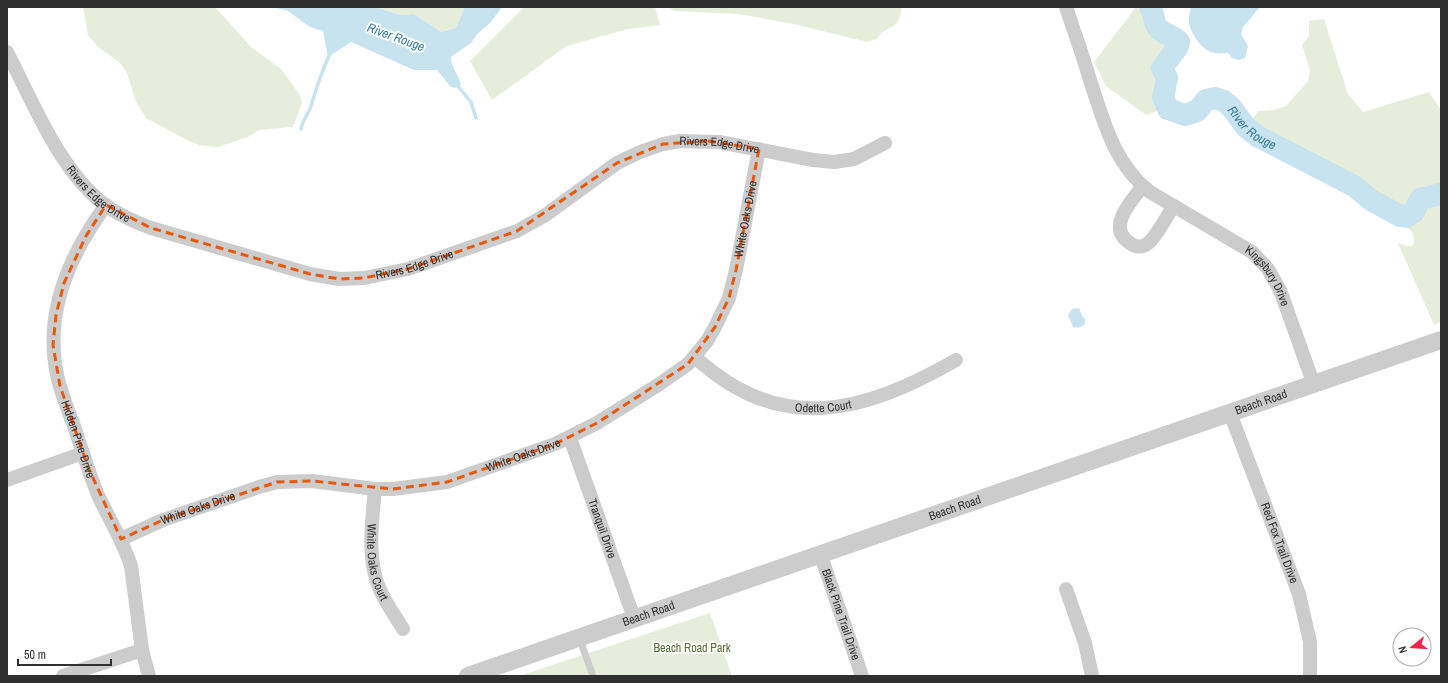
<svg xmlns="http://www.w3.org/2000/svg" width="1448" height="683" font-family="'Archivo Narrow',sans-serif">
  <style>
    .green { fill: #e7eddb }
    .water { fill: #c6e3ef }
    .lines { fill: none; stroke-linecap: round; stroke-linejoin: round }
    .stream { stroke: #c6e3ef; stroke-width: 3.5 }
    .river { stroke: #c6e3ef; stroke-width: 22 }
    .service { stroke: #ccc; stroke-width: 7 }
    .minor { stroke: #ccc; stroke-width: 14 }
    .tertiary { stroke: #ccc; stroke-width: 18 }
    .marked { fill: none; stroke: #e8590c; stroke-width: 3; stroke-dasharray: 8 5; stroke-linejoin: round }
    .labels { text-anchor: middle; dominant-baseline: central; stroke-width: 4; stroke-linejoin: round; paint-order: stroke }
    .street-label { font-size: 12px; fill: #2f2f2f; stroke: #fff }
    .park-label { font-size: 12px; fill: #576e38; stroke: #fff }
    .water-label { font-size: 13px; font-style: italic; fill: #367c98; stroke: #fff }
  </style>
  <rect width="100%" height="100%" fill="#fff"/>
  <!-- green -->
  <path class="green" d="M83,7H215L251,47L281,69L300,95L302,103L293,127L259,130L248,137L218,147L199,145L187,140L146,118L136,102L127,73L120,63L97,46L88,35Z
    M374,7H465V8L456,28L441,32L414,14L401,15Z
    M524,7H655L660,25L628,29L567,46L492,100L470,61Z
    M668,7H901C902,31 884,25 877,39L867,42L794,24L739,14L674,11Z
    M1136,7L1142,11L1157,38L1167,47V52L1157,62L1160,74L1163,109L1146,115L1106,86L1094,62Z
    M1324,19L1348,94L1363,112L1429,92L1441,110V322L1434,325L1398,243L1407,246H1413L1414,239L1412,232L1404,225L1378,212L1370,205L1345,194L1337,189L1331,181L1321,179L1272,149L1244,137L1233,120L1250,121L1259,111L1274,110L1286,106L1308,81L1310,70L1302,45L1309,36V21Z
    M710,613L732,676H519Z"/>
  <!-- water -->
  <path class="water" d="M272,7H374L401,15L414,14L441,32L456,28L465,7H502L490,23L477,34L471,43L451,57C451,67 459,75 461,85L454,88L450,86L437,70H414L351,42L328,57L323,31L310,27L288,11Z
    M1191,7H1260L1243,27L1241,34L1248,46L1245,58L1239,60L1232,58L1228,53C1224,53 1219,54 1215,53C1203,52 1191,34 1189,23C1188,18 1190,12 1191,7Z
    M1079,308L1082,316L1085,319C1086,326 1080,329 1073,327L1068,315L1072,309Z"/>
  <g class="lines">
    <!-- stream -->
    <path class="stream" d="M456,84L471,102L476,118
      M301,129C302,121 307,116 310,109C316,90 321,72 330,54"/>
    <!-- river -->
    <path class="river" id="s1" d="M1150,7C1155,14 1153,23 1158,28C1164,35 1174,35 1179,42L1177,48L1162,68L1167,78L1163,97L1168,109L1185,115L1197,111L1206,100L1215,98L1224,101L1231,107L1246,127L1257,136L1354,186L1371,200L1400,216L1406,217L1414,212L1420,199L1441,194"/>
    <!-- service -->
    <path class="service" d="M579,637L593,676"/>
    <!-- minor -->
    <g class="minor">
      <path id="s2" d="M1066,7C1074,31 1083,56 1090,80C1104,122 1114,164 1150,192L1252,252L1268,269L1280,290L1314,385"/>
      <path id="s3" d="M7,52C33,102 59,170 105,205C119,215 135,222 151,228L310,274L339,279L364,278L408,269L517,231L544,216L617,163L640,152L663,144L680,141L719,142L813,160L834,162L854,159L885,143"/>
      <path d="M1143,186C1131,201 1106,228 1130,243C1134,247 1142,248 1147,244C1156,238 1167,215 1174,206"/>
      <path id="s4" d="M106,205C73,250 47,306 55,363C58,386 67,407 75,429C82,451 89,473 98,495C109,519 123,541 131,566L142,650L149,676"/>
      <path id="s5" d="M695,357C780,436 864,413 956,360"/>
      <path id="s6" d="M1230,413L1299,594L1310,642V676"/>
      <path id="s7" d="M570,438L634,618"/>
      <path d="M7,480L83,453"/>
      <path id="s8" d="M375,489C372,522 366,561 381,592C387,605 396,617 403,629"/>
      <path id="s9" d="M121,539L163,520L259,487L277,482L312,481L375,489H393L447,482L555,444L597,423L658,385L688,364L707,341L715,327L729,298L736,270L759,149"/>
      <path id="s10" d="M820,553L862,676"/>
      <path d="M1066,589L1085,643L1092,676"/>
      <path d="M63,676L142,650"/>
    </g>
    <!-- tertiary -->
    <path class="tertiary" id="s11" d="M468,676L1441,340"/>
  </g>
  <!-- marked area -->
  <path class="marked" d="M708,141L759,149L736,270L729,298L715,327L688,364L597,423L555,444L447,482L393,489L312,481L277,482L163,520L121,539L88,467L60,386L53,345L56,315L64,283L86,236L106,205L151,228L310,274L339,279L364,278L408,269L517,231L617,163L663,144Z"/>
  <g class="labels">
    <!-- street labels -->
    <g class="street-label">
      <text stroke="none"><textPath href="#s3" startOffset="843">Rivers Edge Drive</textPath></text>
      <text stroke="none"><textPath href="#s3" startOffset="171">Rivers Edge Drive</textPath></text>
      <text stroke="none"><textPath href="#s9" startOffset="766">White Oaks Drive</textPath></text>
      <text stroke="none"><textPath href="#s3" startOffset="507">Rivers Edge Drive</textPath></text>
      <text stroke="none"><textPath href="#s2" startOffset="353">Kingsbury Drive</textPath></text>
      <text stroke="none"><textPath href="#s11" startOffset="839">Beach Road</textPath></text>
      <text stroke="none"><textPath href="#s5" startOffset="142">Odette Court</textPath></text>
      <text stroke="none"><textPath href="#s4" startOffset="250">Hidden Pine Drive</textPath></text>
      <text stroke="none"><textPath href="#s9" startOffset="418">White Oaks Drive</textPath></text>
      <text stroke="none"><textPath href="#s11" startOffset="515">Beach Road</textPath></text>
      <text stroke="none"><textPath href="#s9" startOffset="83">White Oaks Drive</textPath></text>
      <text stroke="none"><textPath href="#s7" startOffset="96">Tranquil Drive</textPath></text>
      <text stroke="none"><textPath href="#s6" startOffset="139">Red Fox Trail Drive</textPath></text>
      <text stroke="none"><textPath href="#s8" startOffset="74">White Oaks Court</textPath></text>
      <text stroke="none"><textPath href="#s11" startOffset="191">Beach Road</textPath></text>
      <text stroke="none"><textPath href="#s10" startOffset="65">Black Pine Trail Drive</textPath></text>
    </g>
    <!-- park labels -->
    <g class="park-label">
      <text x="692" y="648">Beach Road Park</text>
    </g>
    <!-- water labels -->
    <g class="water-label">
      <text transform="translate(396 37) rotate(20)">River Rouge</text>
      <text stroke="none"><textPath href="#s1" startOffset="226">River Rouge</textPath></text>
    </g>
  </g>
  <!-- border -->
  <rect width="1448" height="683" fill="none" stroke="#2f2f2f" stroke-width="16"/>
  <!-- north arrow -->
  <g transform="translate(1412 647) rotate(253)"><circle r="19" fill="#ffffff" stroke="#acacac"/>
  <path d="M0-3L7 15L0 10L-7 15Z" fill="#f42347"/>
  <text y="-6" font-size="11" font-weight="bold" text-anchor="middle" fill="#2f2f2f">N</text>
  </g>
  <!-- scale -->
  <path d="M18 659v6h93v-6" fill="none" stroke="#2f2f2f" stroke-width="2"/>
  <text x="24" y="659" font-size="12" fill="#2f2f2f" stroke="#ffffff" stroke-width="3" paint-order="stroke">50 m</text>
</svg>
